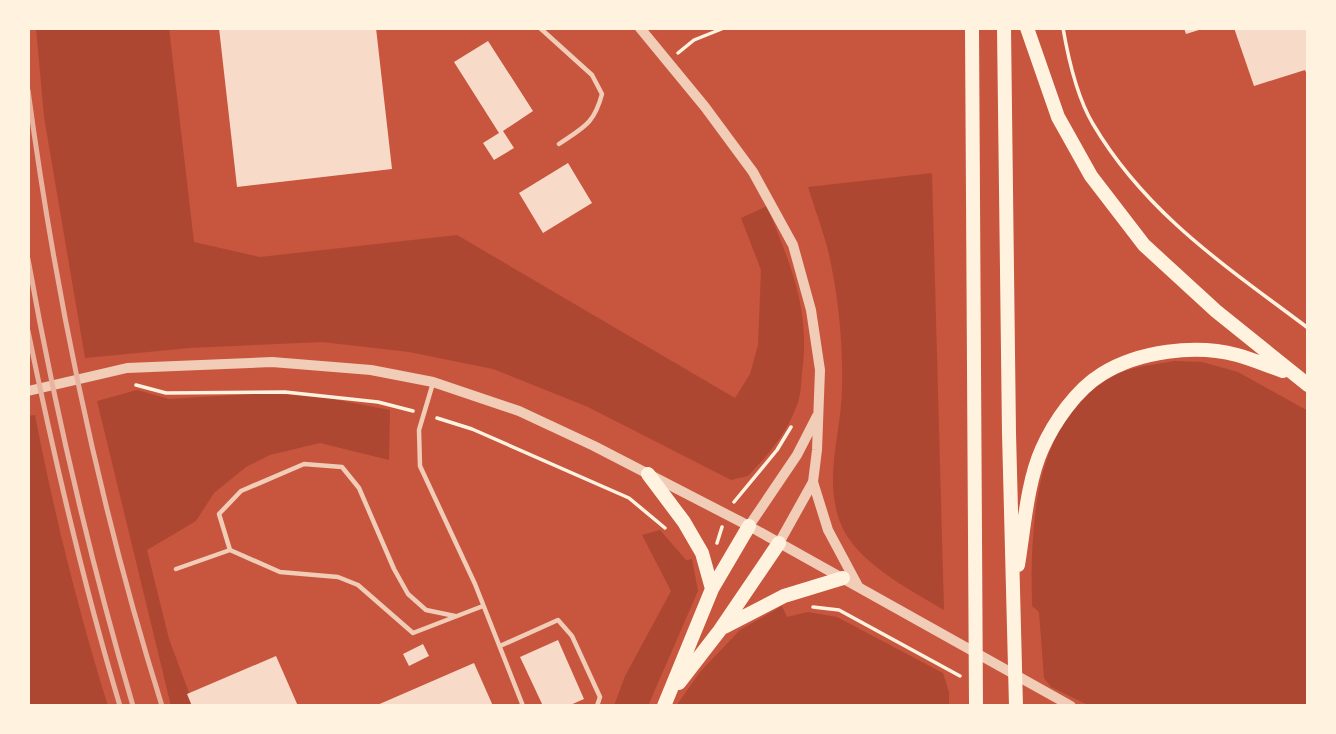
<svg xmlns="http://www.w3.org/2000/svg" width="1336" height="734" font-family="Karla,sans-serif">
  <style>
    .green { fill: #ae4732 }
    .building { fill: #f7dbc8 }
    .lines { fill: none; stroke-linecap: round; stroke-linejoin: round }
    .path { stroke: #fff3e0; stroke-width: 3.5 }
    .service { stroke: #f1ccb7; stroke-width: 4.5 }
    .tertiary { stroke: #f1ccb7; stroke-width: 10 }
    .trunk { stroke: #fff3e0; stroke-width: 14 }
    .rail { stroke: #e9b49f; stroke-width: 5 }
  </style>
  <rect width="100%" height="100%" fill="#c8553d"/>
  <!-- green -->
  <path class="green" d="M36,28H169L194,242L260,257L457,235L735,398L750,374L758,345L761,270L741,218L767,206C790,264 811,309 802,373C801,383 801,396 797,405C787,433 768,455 748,476L731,480L588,407L493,369L409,352L322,342L190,348L85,358L44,117Z
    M932,173L944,610C910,590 854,561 840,522C823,477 842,432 842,386C843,345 839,304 831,264C826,238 816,213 808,187Z
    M1174,361L1202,362L1238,372L1308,411V706H1090L1051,687L1044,678L1039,612L1032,606C1030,522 1034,401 1131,369C1144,365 1160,364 1174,361Z
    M137,390L169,399L267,393L327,398L390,410L389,460L320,443L270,455L246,467L214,493L196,521L147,550L169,639L194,706H171L97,401Z
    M35,415C54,513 78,610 108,706H28V416Z
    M660,530L686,560L692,559L698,591L648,706H614L625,676L671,591L642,535Z
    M782,606L787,617L808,612L837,617L943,673L949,692V706H676L700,672L740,630Z"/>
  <!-- building -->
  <path class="building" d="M219,28H376L392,169L237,187Z
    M1184,28H1202V29L1186,34Z
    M1234,28H1308V77L1305,70L1254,86Z
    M488,41L533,111L503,131L514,148L494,160L483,143L499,133L454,62Z
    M568,163L592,203L543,233L519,193Z
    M558,640L584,699L568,706H543L520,657Z
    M423,644L429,656L409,666L403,654Z
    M276,656L298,706H192L187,694Z
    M474,663L493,706H375Z"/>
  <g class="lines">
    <!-- path -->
    <path class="path" d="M1063,28C1068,57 1078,99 1093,124C1146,214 1227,267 1308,328
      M678,53L694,40L724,28
      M136,385L166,393L285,392L378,402L413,411
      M437,418L472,429L629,498L665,528
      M734,502L777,450L791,427
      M717,543L722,527
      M813,607L839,610L960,676"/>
    <!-- service -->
    <path class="service" d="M540,28L592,75L602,94C594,124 584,127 559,144
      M433,383L419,430L420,466L475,584L523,706
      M230,550L219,514L241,491L304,464L342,467L359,488L394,569L408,594L426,610L455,616
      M176,569L230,550L280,572L338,577L358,585L413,633L483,606
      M500,646L558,620L572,636L600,697L597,706"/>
    <!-- tertiary -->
    <path class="tertiary" d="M640,28L705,107L753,172L793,245L811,310L820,370L817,450L813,482L779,543
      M28,391L127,368L272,362L371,370L433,382L519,411L594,446L749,526L1071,706
      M813,482L828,530L858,586
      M749,526L797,455L817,416"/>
    <!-- trunk -->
    <path class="trunk" d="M972,28L976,706
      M1004,28L1009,433L1016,706
      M1027,28L1058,117L1091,176L1144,245L1216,311L1308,385
      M648,474L684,522L702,553L712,589
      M1018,565C1024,529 1027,482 1042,449C1054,422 1076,390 1102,374C1139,351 1195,344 1237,355C1252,359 1268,366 1283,371
      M724,627L784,596L843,578
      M679,683L720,630L779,543
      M664,706L712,589L749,526"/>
    <!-- rail -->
    <path class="rail" d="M28,90C56,298 99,505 162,706
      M28,259C55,410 90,559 133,706
      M28,331C54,457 83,583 120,706"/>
  </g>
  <!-- border -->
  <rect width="1336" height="734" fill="none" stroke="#fff3e0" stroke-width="60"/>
</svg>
